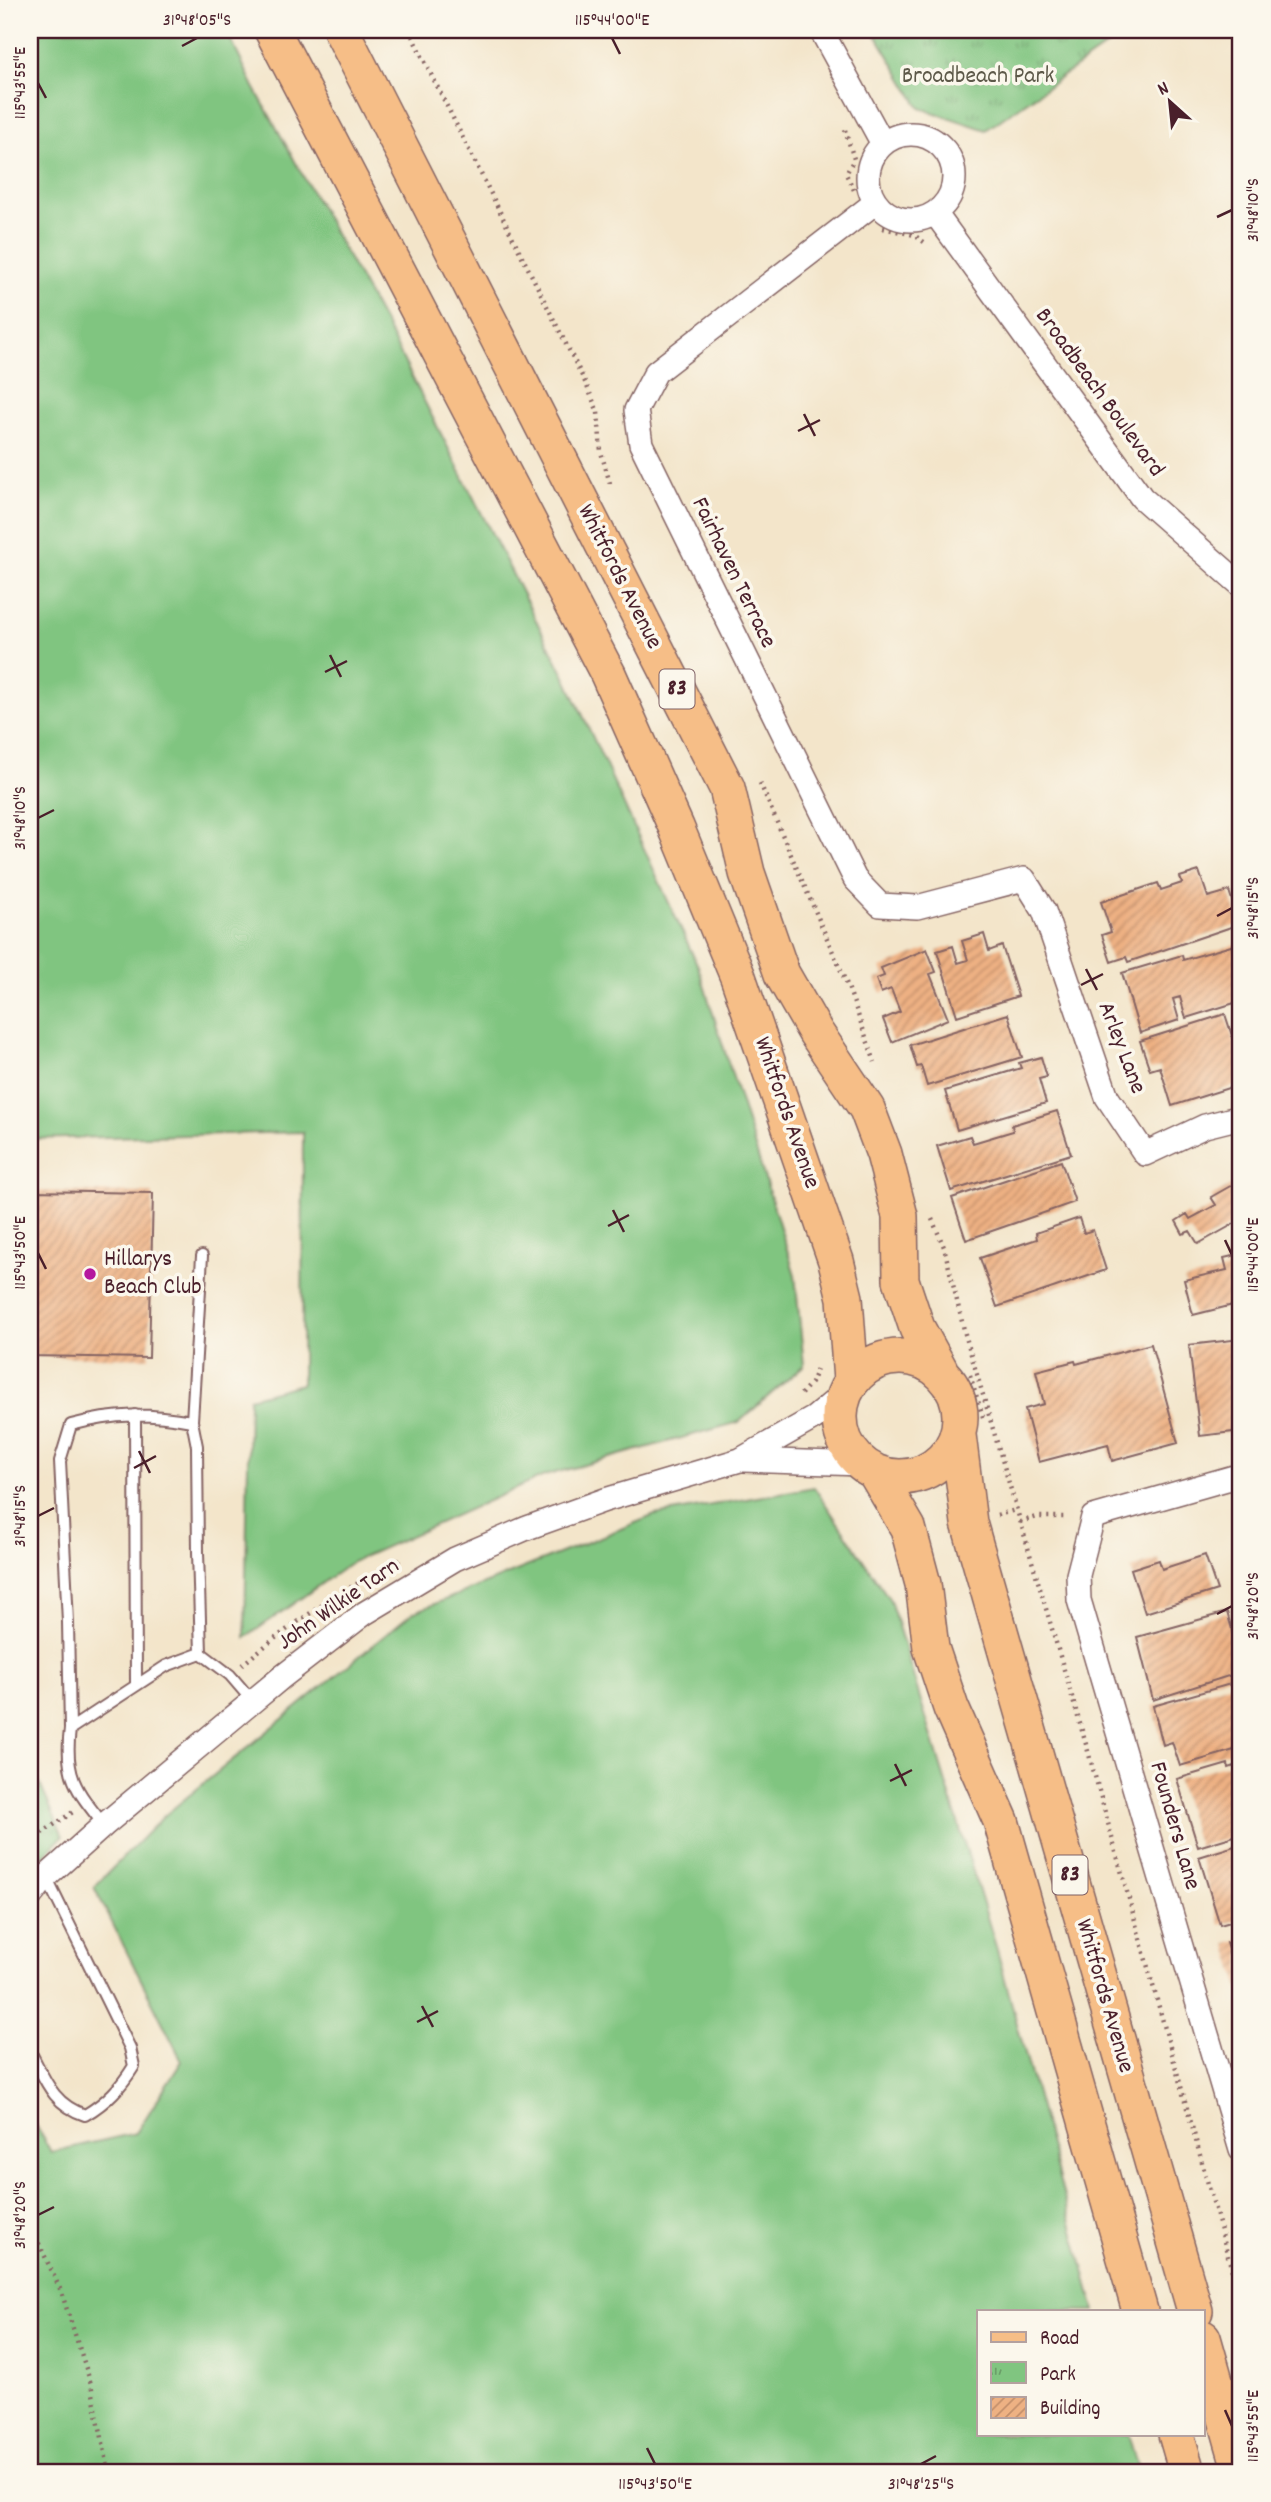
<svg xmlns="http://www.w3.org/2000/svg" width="1271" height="2502" font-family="Dekko,sans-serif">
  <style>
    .green { fill: #80c580; stroke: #657256; stroke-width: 2 }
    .park { fill: url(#park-tufts); stroke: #657256; stroke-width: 2 }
    .building { fill: url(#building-hatch) }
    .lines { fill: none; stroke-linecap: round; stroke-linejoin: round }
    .lane-casing { stroke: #856463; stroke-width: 14 }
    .street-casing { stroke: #856463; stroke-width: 26 }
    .primary-casing { stroke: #856463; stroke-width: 38 }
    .path { stroke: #856463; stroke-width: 4.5; stroke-dasharray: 2 5; stroke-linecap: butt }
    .lane { stroke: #fff; stroke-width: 10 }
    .street { stroke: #fff; stroke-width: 23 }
    .primary { stroke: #f6be87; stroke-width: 35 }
    .ticks { fill: none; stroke: #4a1f2b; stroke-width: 2.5 }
    .poi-dot { fill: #b5179e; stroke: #fbf7ec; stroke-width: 2.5 }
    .labels { text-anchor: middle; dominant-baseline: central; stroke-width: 7; stroke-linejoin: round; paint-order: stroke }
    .shield { fill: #fbf7ec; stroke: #7f6065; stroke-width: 2 }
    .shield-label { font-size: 23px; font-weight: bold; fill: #4a1f2b }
    .park-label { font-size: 24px; fill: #5d5949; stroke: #fbf7ec }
    .street-label { font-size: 24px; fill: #4a1f2b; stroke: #fbf7ec }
    .poi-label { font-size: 24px; fill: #4a1f2b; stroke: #fbf7ec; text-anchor: start }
    .neatline { fill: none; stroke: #4a1f2b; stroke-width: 2.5 }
    .ticks-label { font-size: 18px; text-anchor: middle; fill: #4a1f2b }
  </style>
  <defs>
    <pattern id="park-tufts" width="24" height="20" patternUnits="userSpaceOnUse" patternTransform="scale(1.75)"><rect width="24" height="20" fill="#80c580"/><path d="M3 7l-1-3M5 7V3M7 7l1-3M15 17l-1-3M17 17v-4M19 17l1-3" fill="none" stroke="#6b9f69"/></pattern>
    <pattern id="building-hatch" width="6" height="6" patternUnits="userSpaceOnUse" patternTransform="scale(1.75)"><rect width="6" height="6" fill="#eeb183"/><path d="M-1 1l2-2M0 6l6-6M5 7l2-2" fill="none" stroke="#c38f6b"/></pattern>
  </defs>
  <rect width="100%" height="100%" fill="#fbf7ec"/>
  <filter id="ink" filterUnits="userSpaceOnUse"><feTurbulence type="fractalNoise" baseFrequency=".0143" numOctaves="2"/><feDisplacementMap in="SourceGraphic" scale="14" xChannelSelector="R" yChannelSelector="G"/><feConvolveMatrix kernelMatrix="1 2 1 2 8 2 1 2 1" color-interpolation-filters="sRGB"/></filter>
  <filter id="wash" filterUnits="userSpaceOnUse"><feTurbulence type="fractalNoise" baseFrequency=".00686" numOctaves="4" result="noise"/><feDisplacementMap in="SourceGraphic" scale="28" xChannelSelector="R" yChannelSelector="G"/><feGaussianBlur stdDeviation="1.57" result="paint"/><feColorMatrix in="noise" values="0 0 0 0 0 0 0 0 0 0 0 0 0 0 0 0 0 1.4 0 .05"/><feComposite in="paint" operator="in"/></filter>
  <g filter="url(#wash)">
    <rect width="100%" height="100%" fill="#f3e5ca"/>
    <!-- green -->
    <path class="green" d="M30,30H226L254,87L388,330L567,681L698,966L795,1275L804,1365L739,1422L544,1476L352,1562L245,1638L249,1398L302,1384L303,1132L30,1139Z
      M814,1487L890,1600L997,1950L1095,2311H979V2434H1128L1139,2472H30V2115L51,2152L136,2133L182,2061L94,1887L164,1816L412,1613L655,1515Z"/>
    <!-- park -->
    <path class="park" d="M873,30H1129L986,130L920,108Z
      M30,1762L63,1836L30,1870Z"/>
    <g id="blocks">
      <!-- building -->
      <path class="building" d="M1199,871L1208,897L1229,891L1240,924L1128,962L1126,957L1111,962L1102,935L1111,932L1101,902L1158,883L1161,890L1182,883L1180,877Z
        M984,934L989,951L1002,946L1018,996L957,1016L937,951L953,946L958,963L968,960L962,941Z
        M1238,944L1241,956V1001L1186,1018L1180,997L1173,999L1179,1020L1140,1033L1122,973L1182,955L1183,960Z
        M927,949L936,972L930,974L948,1019L892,1042L883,1019L900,1012L891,989L881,993L876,979L884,976L881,968Z
        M1008,1014L1022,1057L927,1086L921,1066L917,1067L910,1045Z
        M1225,1014L1235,1045L1241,1043V1084L1172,1106L1160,1067L1150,1070L1140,1041Z
        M1041,1057L1047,1077L1039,1079L1046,1103L957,1130L945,1091L1021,1068L1019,1063Z
        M1057,1111L1071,1154L951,1191L937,1146L970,1136L973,1143L1013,1131L1012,1125Z
        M1061,1161L1075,1202L966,1240L952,1198Z
        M1241,1180V1220L1198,1244L1190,1231L1183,1234L1176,1221L1187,1214L1190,1219L1216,1205L1211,1197Z
        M30,1191L153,1193L149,1358L30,1356Z
        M1079,1218L1084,1233L1093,1230L1106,1270L997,1307L980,1258L1037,1239L1036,1233Z
        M1241,1254V1303L1193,1315L1184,1280L1227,1270L1224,1258Z
        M1241,1339V1431L1200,1436L1189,1345Z
        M1151,1344L1178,1443L1112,1461L1108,1444L1039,1462L1025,1409L1044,1404L1036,1371L1075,1361L1076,1364Z
        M1205,1555L1217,1590L1145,1613L1131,1569L1159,1560L1162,1569Z
        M1227,1612L1241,1662V1672L1153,1700L1137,1637Z
        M1241,1681V1748L1180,1766L1172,1742L1163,1745L1153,1706Z
        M1228,1764L1229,1768L1241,1764V1834L1198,1847L1177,1779Z
        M1241,1844V1919L1220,1925L1199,1857Z
        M1241,1939V1992L1226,1943Z"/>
    </g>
  </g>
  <g filter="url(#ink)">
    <use href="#blocks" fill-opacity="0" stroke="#856463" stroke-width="2"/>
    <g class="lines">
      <defs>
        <path id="lane" d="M135,1415L136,1685
          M192,1421L202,1256
          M70,1729L68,1622L60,1461L71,1425C116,1413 147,1413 192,1421L197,1446L198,1552L201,1653
          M104,1825C76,1790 64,1776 70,1729L166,1666L201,1653L230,1675L254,1703
          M30,2051C45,2079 52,2104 85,2115C107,2102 121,2087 134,2066L130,2048L46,1877"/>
        <path id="street" d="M821,30L883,144
          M868 177a43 43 0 1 1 86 0a43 43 0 1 1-86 0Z
          M876,202L656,372L636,410L641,444L855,879L880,905L917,907L1024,879L1044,911L1107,1097L1145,1154L1205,1126L1241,1117
          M935,213L1142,498L1241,585
          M743,1460L862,1464
          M1241,1475L1093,1517L1078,1575L1079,1600L1241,2150
          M30,1897L46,1877L104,1825L282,1677L365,1613L455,1559L527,1528L605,1500L740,1460L814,1418L843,1394"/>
        <path id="primary" d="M272,30L608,674L676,827L738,977L836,1261L845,1298L851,1381
          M341,30L727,788L747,873L782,974L816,1033L867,1109L884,1154L900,1216L901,1280L917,1328L940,1370
          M840 1417a60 60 0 1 1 120 0a60 60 0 1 1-120 0Z
          M958,1435L969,1523L1195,2311
          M875,1472L908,1528L923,1584L931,1648L951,1708L1001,1821L1140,2311
          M1203,2338L1241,2472
          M1176,2434L1187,2472"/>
      </defs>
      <!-- lane casing -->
      <use href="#lane" class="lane-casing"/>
      <!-- street casing -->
      <use href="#street" class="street-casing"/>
      <!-- primary casing -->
      <use href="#primary" class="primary-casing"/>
      <!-- path -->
      <path class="path" d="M409,30L586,384L598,412L601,452L611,487
        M845,130L854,159L846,174L854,190
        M883,228L914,235L924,242
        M1231,609L1241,618
        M760,783L848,987L875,1062
        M932,1219L944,1247L965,1334L1088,1751L1241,2303
        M970,1375L983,1417
        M801,1394L811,1383L818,1366
        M997,1515L1016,1510
        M1020,1522L1037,1517H1068
        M242,1665C290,1624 344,1589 400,1560
        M30,1841L73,1812
        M30,2224L61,2291L91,2384L109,2472"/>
      <!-- lane -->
      <use href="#lane" class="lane"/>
      <!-- street -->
      <use href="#street" class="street"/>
      <!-- primary -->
      <use href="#primary" class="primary"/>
    </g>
  </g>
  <!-- ticks -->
  <path class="ticks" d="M612,38L620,54M182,46L197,38M38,83L46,98M1217,217L1232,210M804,414L815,436M798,431L820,420M330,655L341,677M325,672L347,661M38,818L54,810M1217,916L1232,908M1086,969L1097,990M1081,985L1103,974M613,1210L624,1232M608,1226L629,1215M1225,1240L1232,1255M38,1253L46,1269M139,1451L150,1473M134,1468L156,1456M38,1516L54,1508M1217,1614L1232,1606M895,1764L906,1786M890,1781L912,1770M422,2006L433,2027M417,2022L438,2011M38,2215L54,2207M1225,2410L1232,2426M647,2448L655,2464M921,2464L936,2456"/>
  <!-- markers -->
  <circle class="poi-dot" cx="90" cy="1274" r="7"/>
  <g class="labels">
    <!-- shield labels -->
    <g class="shield">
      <rect x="659.5" y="669.5" width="35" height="39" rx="5"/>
      <rect x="1052.5" y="1855.5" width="35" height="39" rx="5"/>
    </g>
    <g class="shield-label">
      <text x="677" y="689">83</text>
      <text x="1070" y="1875">83</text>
    </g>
    <!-- park labels -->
    <g class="park-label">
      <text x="978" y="77">Broadbeach Park</text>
    </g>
    <!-- street labels -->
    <g class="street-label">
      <text transform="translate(1099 393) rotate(54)">Broadbeach Boulevard</text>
      <text transform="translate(733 573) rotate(64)">Fairhaven Terrace</text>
      <text transform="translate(619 577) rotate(63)">Whitfords Avenue</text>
      <text transform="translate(1121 1048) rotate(69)">Arley Lane</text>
      <text transform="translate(786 1113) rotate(71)">Whitfords Avenue</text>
      <text transform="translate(339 1605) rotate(-35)">John Wilkie Tarn</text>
      <text transform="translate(1174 1826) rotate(74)">Founders Lane</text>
      <text transform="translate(1104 1996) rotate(74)">Whitfords Avenue</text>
    </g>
    <!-- poi labels -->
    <g class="poi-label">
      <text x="104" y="1260">Hillarys<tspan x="104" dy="28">Beach Club</tspan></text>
    </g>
  </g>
  <!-- margin -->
  <rect width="1271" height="2502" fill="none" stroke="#fbf7ec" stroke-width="77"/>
  <!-- legend -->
  <rect x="977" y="2310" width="228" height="126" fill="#fbf7ec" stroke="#b4a19f" stroke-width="2"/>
  <rect x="991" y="2332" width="35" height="10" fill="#f6be87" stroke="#b4a19f" stroke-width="2"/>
  <text x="1040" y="2344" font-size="21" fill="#4a1f2b">Road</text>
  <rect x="991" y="2362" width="35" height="21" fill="url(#park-tufts)" stroke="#b4a19f" stroke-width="2"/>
  <text x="1040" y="2380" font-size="21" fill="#4a1f2b">Park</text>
  <rect x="991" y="2397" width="35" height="21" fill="url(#building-hatch)" stroke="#b4a19f" stroke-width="2"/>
  <text x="1040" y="2414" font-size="21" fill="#4a1f2b">Building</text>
  <!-- north arrow -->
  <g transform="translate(1170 102) rotate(333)" stroke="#fbf7ec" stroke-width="5" paint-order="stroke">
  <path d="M0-5L12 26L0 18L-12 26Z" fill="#4a1f2b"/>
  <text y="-10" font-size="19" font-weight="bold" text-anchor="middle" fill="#4a1f2b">N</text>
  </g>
  <rect x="38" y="38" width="1194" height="2426" class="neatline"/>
  <g class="ticks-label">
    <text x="197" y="25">31°48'05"S</text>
    <text x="612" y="25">115°44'00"E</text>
    <text transform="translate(19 83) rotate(-90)" y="6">115°43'55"E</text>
    <text transform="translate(1252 210) rotate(-90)" y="6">31°48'10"S</text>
    <text transform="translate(19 818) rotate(-90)" y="6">31°48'10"S</text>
    <text transform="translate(1252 908) rotate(-90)" y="6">31°48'15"S</text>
    <text transform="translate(19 1253) rotate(-90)" y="6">115°43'50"E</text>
    <text transform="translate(1252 1255) rotate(-90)" y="6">115°44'00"E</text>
    <text transform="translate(19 1516) rotate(-90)" y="6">31°48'15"S</text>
    <text transform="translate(1252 1606) rotate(-90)" y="6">31°48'20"S</text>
    <text transform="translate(19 2215) rotate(-90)" y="6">31°48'20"S</text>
    <text transform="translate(1252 2426) rotate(-90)" y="6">115°43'55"E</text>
    <text x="655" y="2489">115°43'50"E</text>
    <text x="921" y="2489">31°48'25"S</text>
  </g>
</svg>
